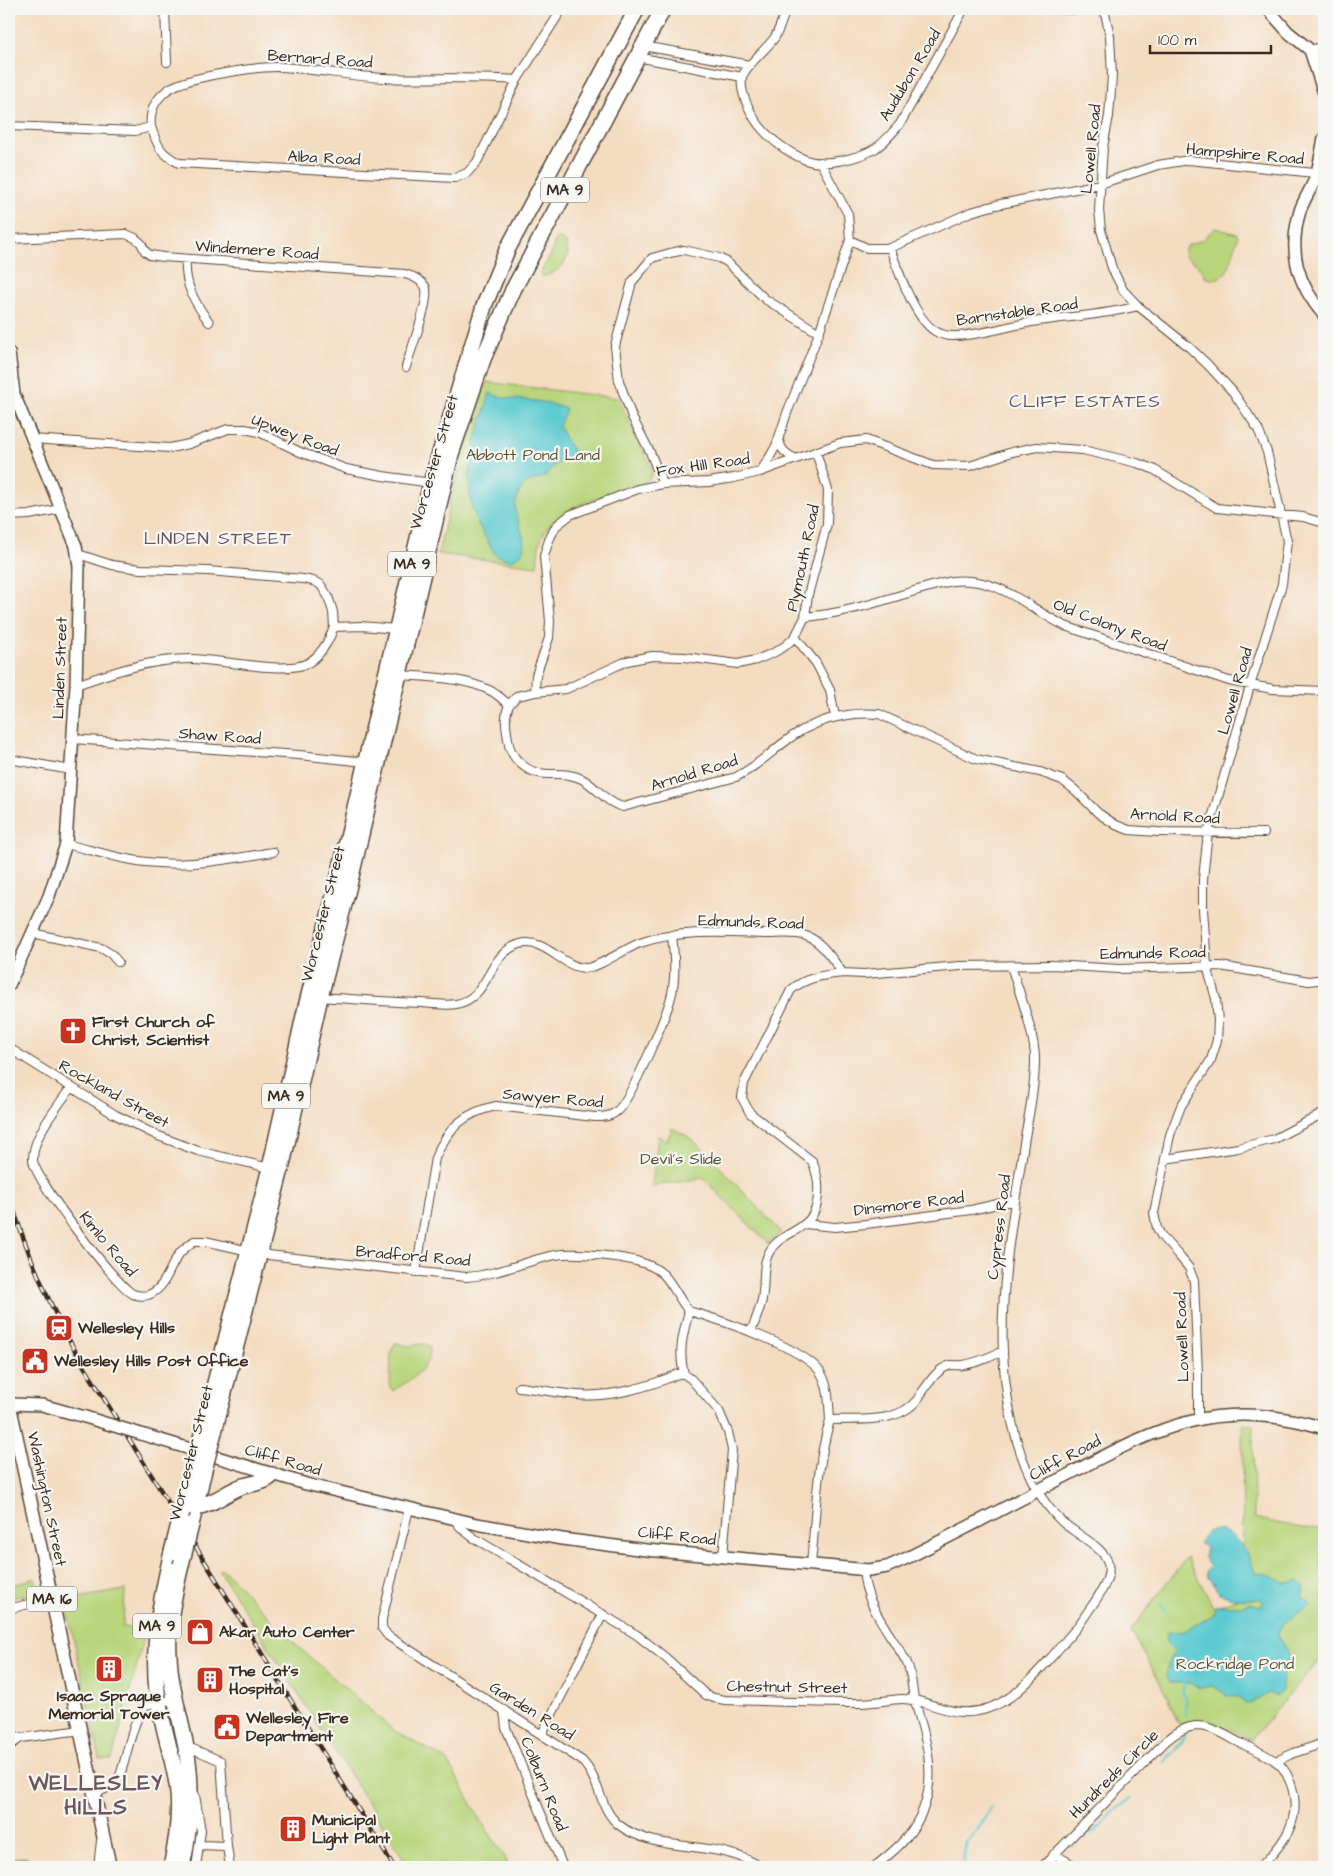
<svg xmlns="http://www.w3.org/2000/svg" width="1333" height="1876" font-family="'Architects Daughter',sans-serif">
  <style>
    .green { fill: #b8d57b; stroke: #7a804c }
    .forest { fill: #92b66b; stroke: #667044 }
    .water { fill: #5ccad0; stroke: #4c7a77 }
    .lines { fill: none; stroke-linecap: round; stroke-linejoin: round }
    .stream { stroke: #5ccad0; stroke-width: 2.5 }
    .street-casing { stroke: #574536; stroke-width: 10 }
    .secondary-casing { stroke: #574536; stroke-width: 14 }
    .primary-casing { stroke: #574536; stroke-width: 15 }
    .highway-casing { stroke: #574536; stroke-width: 18 }
    .street { stroke: #fff; stroke-width: 8 }
    .secondary { stroke: #fff; stroke-width: 11 }
    .primary { stroke: #fff; stroke-width: 12 }
    .highway { stroke: #fff; stroke-width: 15 }
    .rail-casing { stroke: #3b2a1e; stroke-width: 4.5 }
    .rail { stroke: #f6f6f2; stroke-width: 2.5; stroke-dasharray: 8; stroke-linecap: butt }
    .secondary-bridge-casing { stroke: #574536; stroke-width: 14; stroke-linecap: butt }
    .highway-bridge-casing { stroke: #574536; stroke-width: 18; stroke-linecap: butt }
    .secondary-bridge { stroke: #fff; stroke-width: 11 }
    .highway-bridge { stroke: #fff; stroke-width: 15 }
    .labels { text-anchor: middle; dominant-baseline: central; stroke-width: 4.5; stroke-linejoin: round; paint-order: stroke }
    .shield { fill: #f6f6f2; stroke: #73675e; stroke-width: 1 }
    .shield-label { font-size: 15px; font-weight: bold; fill: #3b2a1e }
    .street-label { font-size: 16px; fill: #3b2a1e; stroke: #f6f6f2 }
    .park-label { font-size: 16px; fill: #5a5535; stroke: #f6f6f2 }
    .poi-label { font-size: 16px; font-weight: bold; fill: #3b2a1e; stroke: #f6f6f2; text-anchor: start }
    .neighbourhood-label { font-size: 18px; letter-spacing: 1px; fill: #6d555e; stroke: #f6f6f2 }
    .district-label { font-size: 21px; font-weight: bold; letter-spacing: 1px; fill: #6d555e; stroke: #f6f6f2 }
  </style>
  <rect width="100%" height="100%" fill="#f6f6f2"/>
  <filter id="ink" filterUnits="userSpaceOnUse"><feTurbulence type="fractalNoise" baseFrequency=".02" numOctaves="2"/><feDisplacementMap in="SourceGraphic" scale="10" xChannelSelector="R" yChannelSelector="G"/><feConvolveMatrix kernelMatrix="1 2 1 2 8 2 1 2 1" color-interpolation-filters="sRGB"/></filter>
  <filter id="wash" filterUnits="userSpaceOnUse"><feTurbulence type="fractalNoise" baseFrequency=".0096" numOctaves="4" result="noise"/><feDisplacementMap in="SourceGraphic" scale="20" xChannelSelector="R" yChannelSelector="G"/><feGaussianBlur stdDeviation="1.12" result="paint"/><feColorMatrix in="noise" values="0 0 0 0 0 0 0 0 0 0 0 0 0 0 0 0 0 1.4 0 .05"/><feComposite in="paint" operator="in"/></filter>
  <g filter="url(#wash)">
    <rect width="100%" height="100%" fill="#f4dcc0"/>
    <!-- green -->
    <path class="green" d="M1215,228L1237,234L1238,236C1232,251 1232,285 1206,278L1198,265L1185,256L1184,251L1188,245L1202,240Z
      M555,239H560L566,243C573,259 558,275 541,276V272L552,253Z
      M486,382L618,398L652,469L651,476L647,481C613,498 549,501 539,546C538,553 538,559 537,566L438,554L451,498Z
      M672,1128L687,1136L701,1147L781,1232L768,1244L703,1178L652,1186L658,1136L667,1141Z
      M395,1343L409,1346L424,1344L429,1346C434,1368 407,1381 393,1391L390,1387L391,1352Z
      M1242,1424L1253,1425L1254,1518L1301,1528L1324,1529V1655L1251,1740C1227,1727 1206,1716 1179,1725L1167,1696L1131,1630L1187,1557L1213,1607L1270,1588L1243,1572Z
      M223,1569L272,1620L271,1622L279,1630L393,1730L447,1760L485,1827L505,1857L508,1867H409L219,1570Z
      M35,1578L38,1591L9,1599V1586Z
      M125,1590L123,1627L146,1630L112,1759H100L65,1600Z"/>
    <!-- forest -->
    <path class="forest" d="M27,1857L29,1867H9V1858Z"/>
    <!-- water -->
    <path class="water" d="M490,393C504,400 520,399 536,401C546,402 556,406 566,409L559,426L564,437L575,453C571,458 564,458 559,462C553,466 550,472 545,476C542,478 538,479 534,480C523,483 519,491 516,502C510,519 540,550 511,560L496,556C488,542 478,526 473,511C462,471 479,431 490,393Z
      M1216,1530C1238,1532 1249,1555 1255,1573L1267,1574L1284,1583L1299,1581L1305,1587L1302,1596L1311,1605L1283,1624L1278,1632C1277,1642 1286,1645 1288,1653C1291,1662 1285,1668 1283,1676C1282,1682 1283,1687 1281,1692L1276,1696L1269,1693L1252,1703L1246,1704L1237,1697L1227,1695L1213,1686L1200,1688L1189,1683H1170L1166,1676L1169,1660L1175,1651L1166,1643L1167,1633C1173,1630 1178,1633 1184,1631C1193,1628 1203,1620 1213,1615L1216,1605L1242,1606L1250,1603L1259,1606L1264,1603L1261,1599C1248,1600 1227,1601 1217,1590C1213,1585 1212,1581 1207,1577L1206,1571L1210,1567L1204,1558L1206,1547L1200,1544V1540L1207,1532Z"/>
    <g class="lines">
      <!-- stream -->
      <path class="stream" d="M1161,1603L1165,1611
        M1185,1716L1186,1699L1182,1692L1185,1683
        M1163,1762L1181,1744L1185,1734
        M1085,1836L1096,1831L1111,1814L1131,1798
        M894,1867L903,1865L909,1867
        M959,1867L963,1862L966,1843L978,1829L991,1807"/>
    </g>
  </g>
  <g filter="url(#ink)">
    <g class="lines">
      <defs>
        <path id="street" d="M165,9L167,62
          M786,9C783,18 780,28 775,37C768,48 743,68 742,78C740,92 748,107 754,118C765,136 786,152 806,160C824,167 860,158 876,148C885,142 893,132 900,124L964,9
          M1049,9L1105,10
          M1104,9L1110,36L1112,76L1109,116L1103,147L1099,210L1101,230L1112,268L1123,290L1138,306L1188,346L1207,364L1233,392L1258,429L1267,452L1287,541L1282,584L1250,686L1208,832L1203,879V909L1207,966L1216,999L1218,1021L1217,1040L1211,1060L1181,1106L1170,1135L1154,1213L1157,1228L1162,1237L1180,1257L1189,1268L1194,1281L1198,1374V1419
          M643,46L750,65
          M1310,50L1324,46
          M637,57L742,77
          M9,126L135,131L151,127C158,147 160,153 179,163L455,178L467,173L477,162L517,80L562,9
          M151,127C149,111 156,98 169,89C186,77 260,66 281,67C315,69 349,76 384,78C428,80 473,76 517,80
          M9,239L126,234L135,238L141,243L145,251L150,255L163,257L405,274C412,276 420,279 425,286C432,298 410,351 406,367
          M850,240L867,248H890L971,212L996,205L1100,184L1158,165L1189,160L1324,174
          M890,248C898,270 914,318 935,331C940,334 948,336 953,336C977,336 1008,326 1032,322C1068,316 1103,316 1138,306
          M186,259C184,284 194,302 209,322
          M779,438C780,450 786,454 796,459
          M31,439L170,448L189,444L228,429H245L259,432L300,452L346,469L383,476L431,483
          M816,452L828,490L827,524L808,595L805,617L795,637L816,663L830,690L835,717
          M760,472L840,443L866,440L933,465L970,466L1012,452L1037,447L1083,450L1137,463L1153,469L1217,508L1303,517L1324,523
          M663,484L650,452L632,417L619,381L615,346L632,282L652,258L670,253L684,250L719,258L727,262L765,299L819,333
          M9,516L29,515L60,509
          M78,554L112,565L141,569L208,571L303,579L313,581L320,584L328,596L333,612L334,627L361,626L396,629
          M805,617C856,613 903,592 952,581C999,576 1026,607 1065,626L1229,681L1273,689L1324,691
          M398,675C428,677 463,677 491,691C497,694 503,700 509,705C504,716 506,728 508,739C509,749 513,757 520,763C540,782 560,768 582,779C597,787 606,803 623,807L736,777C754,768 767,756 782,744C810,721 845,711 879,714L976,759L1040,772L1062,780L1075,790L1098,813L1116,825L1129,830L1157,832L1264,833
          M76,685C113,672 151,659 191,659C218,659 285,675 308,663C321,655 329,641 334,627
          M535,692L536,675L549,638L550,621L544,556L549,540L556,526L570,515L638,489L663,484L709,482L734,478L760,472L768,460L776,446L787,413L819,333L850,240L848,214L820,162
          M509,705L517,696L535,692L566,689L627,661L652,656L685,657L738,664L756,660L773,653L785,646L795,637
          M73,739L299,755L366,762
          M9,759L71,770
          M66,844C96,851 128,862 159,863C198,866 236,858 273,852
          M32,933L101,948L111,954L118,962
          M320,997C354,999 388,1002 422,1003C433,1004 446,1006 456,1004C491,998 486,954 520,944C545,937 562,968 586,968C598,968 626,948 640,943C679,929 728,933 768,934C780,934 795,932 806,936C822,941 833,961 843,973L864,974L960,966L1052,965L1119,969L1220,966L1309,981L1324,979
          M9,1048L114,1114L156,1135L198,1151L270,1168
          M71,1087C58,1107 32,1136 33,1160C34,1179 115,1284 133,1294C138,1296 144,1296 148,1295C166,1289 169,1266 180,1253C184,1248 189,1245 194,1241H205L249,1251
          M1165,1159L1238,1148L1274,1139L1324,1113
          M805,1224L835,1227L866,1224L971,1210L1015,1200
          M259,1254L466,1277C497,1275 525,1261 555,1255C574,1251 625,1257 643,1263C650,1265 657,1269 663,1274C673,1284 679,1300 689,1311
          M416,1272L435,1158C448,1128 463,1113 496,1106L595,1117C603,1117 610,1117 617,1111C631,1099 668,1013 672,993C676,974 674,954 672,935
          M751,1332C755,1321 760,1310 762,1299C765,1285 762,1269 767,1257C778,1227 816,1236 818,1195C819,1183 817,1172 812,1161L750,1113L742,1098L744,1083L791,990C806,977 824,975 843,973
          M519,1387C538,1389 557,1393 577,1395C608,1398 649,1387 678,1374H684
          M409,1509L382,1619V1628L388,1636L581,1760C600,1778 599,1809 619,1825C658,1855 717,1838 761,1867
          M454,1519L462,1529L474,1538L637,1635L666,1658L706,1695L714,1698L725,1700C769,1701 813,1703 857,1703C872,1703 887,1700 901,1699C921,1698 940,1711 961,1712C1002,1715 1030,1681 1055,1653C1064,1642 1075,1631 1083,1619C1093,1603 1115,1579 1107,1560C1101,1546 1073,1532 1061,1521C1019,1480 1006,1409 1003,1353C1000,1285 1013,1216 1023,1150C1027,1121 1035,1092 1035,1062C1036,1036 1019,992 1011,966
          M723,1556L732,1450L728,1432L719,1411L691,1379L684,1374C678,1352 683,1333 689,1311C717,1319 810,1349 822,1375C829,1388 829,1405 830,1420
          M811,1564C816,1516 816,1467 830,1420C858,1419 898,1424 917,1400C925,1389 934,1371 948,1366C952,1364 958,1366 963,1365C977,1363 990,1357 1003,1351
          M863,1569C865,1606 889,1631 906,1661C913,1674 911,1689 915,1702C930,1751 942,1796 905,1839C896,1850 885,1858 874,1867
          M9,1609L52,1598
          M504,1710L506,1728L563,1867
          M9,1733L21,1738
          M542,1734L603,1614
          M9,1746L21,1738L81,1730
          M184,1749H193L221,1761L227,1846L230,1867
          M1276,1761L1294,1753L1324,1743
          M95,1794L113,1785L119,1778C126,1762 133,1715 146,1706C154,1701 166,1701 176,1700
          M195,1795L201,1831L196,1867
          M200,1845L227,1846
          M1054,1854L1077,1867
          M98,1867L101,1841
          M1042,1867L1166,1741C1175,1733 1184,1727 1196,1726C1213,1726 1228,1737 1242,1744C1255,1750 1269,1755 1279,1764C1286,1770 1289,1779 1292,1787C1302,1820 1283,1845 1260,1867"/>
        <path id="secondary" d="M1268,9L1288,32L1310,50L1324,93
          M1324,138C1322,149 1320,161 1317,172C1314,186 1304,198 1300,211C1288,251 1297,284 1324,315
          M9,353L14,394L76,546L79,567L76,685L66,844L49,896L9,985
          M9,1404L42,1405L85,1417
          M131,1431L306,1484L477,1524L562,1539L646,1550L869,1570L887,1567L909,1557C959,1532 1008,1506 1058,1480C1154,1430 1212,1395 1324,1428"/>
        <path id="primary" d="M9,1402L110,1867"/>
        <path id="highway" d="M203,1430L270,1168L306,1007L339,876L431,483L484,306L507,250L637,9
          M214,1432L282,1165L320,997L349,885L451,454L483,359L513,290L663,9
          M195,1507C213,1505 226,1492 243,1486C253,1483 265,1483 272,1475
          M182,1512L193,1471
          M191,1525L203,1474
          M181,1565C174,1595 167,1624 169,1655C170,1685 179,1713 185,1742C193,1783 191,1826 182,1867
          M171,1867C177,1841 181,1811 177,1784C172,1753 161,1723 157,1691C152,1644 161,1598 172,1552"/>
      </defs>
      <!-- street casing -->
      <use href="#street" class="street-casing"/>
      <!-- secondary casing -->
      <use href="#secondary" class="secondary-casing"/>
      <!-- primary casing -->
      <use href="#primary" class="primary-casing"/>
      <!-- highway casing -->
      <use href="#highway" class="highway-casing"/>
      <!-- street -->
      <use href="#street" class="street"/>
      <!-- secondary -->
      <use href="#secondary" class="secondary"/>
      <!-- primary -->
      <use href="#primary" class="primary"/>
      <!-- highway -->
      <use href="#highway" class="highway"/>
      <defs>
        <path id="rail" d="M9,1195C27,1254 51,1310 82,1363L394,1867"/>
      </defs>
      <!-- rail casing -->
      <use href="#rail" class="rail-casing"/>
      <!-- rail -->
      <use href="#rail" class="rail"/>
      <defs>
        <path id="secondary-bridge" d="M85,1417L131,1431"/>
        <path id="highway-bridge" d="M193,1471L203,1430
          M203,1474L214,1432
          M172,1552L182,1512
          M181,1565L191,1525"/>
      </defs>
      <!-- secondary-bridge casing -->
      <use href="#secondary-bridge" class="secondary-bridge-casing"/>
      <!-- highway-bridge casing -->
      <use href="#highway-bridge" class="highway-bridge-casing"/>
      <!-- secondary-bridge -->
      <use href="#secondary-bridge" class="secondary-bridge"/>
      <!-- highway-bridge -->
      <use href="#highway-bridge" class="highway-bridge"/>
    </g>
  </g>
  <!-- icons -->
  <defs>
    <symbol id="church-square" viewBox="-11 -11 22 22"><rect x="-9" y="-9" width="18" height="18" rx="4" fill="#c8321e" stroke="#f6f6f2"/><path d="M-1.2-6h2.4v3.5h3.3v2.4h-3.3V6h-2.4V-.1h-3.3v-2.4h3.3Z" fill="#fff"/></symbol>
    <symbol id="station-square" viewBox="-11 -11 22 22"><rect x="-9" y="-9" width="18" height="18" rx="4" fill="#c8321e" stroke="#f6f6f2"/><path d="M-3-6H3Q5-6 5-4V2Q5 4 3 4L4.5 6H3L1.5 4h-3L-3 6H-4.5L-3 4Q-5 4-5 2V-4Q-5-6-3-6ZM-3.5-4v3h7v-3ZM-3.5 1v1.5H-2V1ZM2 1v1.5H3.5V1Z" fill="#fff"/></symbol>
    <symbol id="civic-square" viewBox="-11 -11 22 22"><rect x="-9" y="-9" width="18" height="18" rx="4" fill="#c8321e" stroke="#f6f6f2"/><path d="M-.6-6.5H3V-4.5H.6V-3L4-1V1h2V6H-6V1h2V-1L-.6-3ZM-1.2 2.5V6h2.4V2.5Z" fill="#fff"/></symbol>
    <symbol id="shop-square" viewBox="-11 -11 22 22"><rect x="-9" y="-9" width="18" height="18" rx="4" fill="#c8321e" stroke="#f6f6f2"/><path d="M-5-2.5h2.3a2.7 3.5 0 0 1 5.4 0H5L5.5 6h-11ZM-1.5-2.5h3a1.5 2.3 0 0 0-3 0Z" fill="#fff"/></symbol>
    <symbol id="building-square" viewBox="-11 -11 22 22"><rect x="-9" y="-9" width="18" height="18" rx="4" fill="#c8321e" stroke="#f6f6f2"/><path d="M-4-6H4V6H1V3H-1V6H-4ZM-2.5-4.3h1.7v1.8h-1.7ZM.8-4.3h1.7v1.8H.8ZM-2.5-1h1.7V.8h-1.7ZM.8-1h1.7V.8H.8Z" fill="#fff"/></symbol>
  </defs>
  <g fill-rule="evenodd">
    <use href="#church-square" x="57" y="1015" width="32" height="32"/>
    <use href="#station-square" x="43" y="1312" width="32" height="32"/>
    <use href="#civic-square" x="19" y="1345" width="32" height="32"/>
    <use href="#shop-square" x="184" y="1616" width="32" height="32"/>
    <use href="#building-square" x="93" y="1653" width="32" height="32"/>
    <use href="#building-square" x="194" y="1664" width="32" height="32"/>
    <use href="#civic-square" x="211" y="1711" width="32" height="32"/>
    <use href="#building-square" x="277" y="1813" width="32" height="32"/>
  </g>
  <g class="labels">
    <!-- shield labels -->
    <g class="shield">
      <rect x="541" y="177.5" width="48" height="25" rx="4"/>
      <rect x="388" y="551.5" width="48" height="25" rx="4"/>
      <rect x="262" y="1083.5" width="48" height="25" rx="4"/>
      <rect x="27" y="1586.5" width="50" height="25" rx="4"/>
      <rect x="133" y="1613.5" width="48" height="25" rx="4"/>
    </g>
    <g class="shield-label">
      <text x="565" y="190">MA 9</text>
      <text x="412" y="564">MA 9</text>
      <text x="286" y="1096">MA 9</text>
      <text x="52" y="1599">MA 16</text>
      <text x="157" y="1626">MA 9</text>
    </g>
    <!-- street labels -->
    <g class="street-label">
      <text transform="translate(320 59) rotate(4)">Bernard Road</text>
      <text transform="translate(910 75) rotate(-59)">Audubon Road</text>
      <text transform="translate(1091 149) rotate(-84)">Lowell Road</text>
      <text transform="translate(1245 154) rotate(5)">Hampshire Road</text>
      <text transform="translate(324 158) rotate(3)">Alba Road</text>
      <text transform="translate(257 250) rotate(4)">Windemere Road</text>
      <text transform="translate(1017 312) rotate(-8)">Barnstable Road</text>
      <text transform="translate(295 435) rotate(21)">Upwey Road</text>
      <text transform="translate(434 462) rotate(-74)">Worcester Street</text>
      <text transform="translate(703 465) rotate(-8)">Fox Hill Road</text>
      <text transform="translate(803 558) rotate(-78)">Plymouth Road</text>
      <text transform="translate(1110 625) rotate(21)">Old Colony Road</text>
      <text transform="translate(60 668) rotate(-88)">Linden Street</text>
      <text transform="translate(1235 691) rotate(-74)">Lowell Road</text>
      <text transform="translate(220 736) rotate(4)">Shaw Road</text>
      <text transform="translate(694 773) rotate(-17)">Arnold Road</text>
      <text transform="translate(1175 816) rotate(3)">Arnold Road</text>
      <text transform="translate(323 914) rotate(-76)">Worcester Street</text>
      <text transform="translate(751 922) rotate(2)">Edmunds Road</text>
      <text transform="translate(1153 953) rotate(-1)">Edmunds Road</text>
      <text transform="translate(114 1094) rotate(29)">Rockland Street</text>
      <text transform="translate(553 1098) rotate(5)">Sawyer Road</text>
      <text transform="translate(909 1204) rotate(-7)">Dinsmore Road</text>
      <text transform="translate(999 1227) rotate(-83)">Cypress Road</text>
      <text transform="translate(108 1244) rotate(50)">Kimlo Road</text>
      <text transform="translate(413 1256) rotate(5)">Bradford Road</text>
      <text transform="translate(1182 1337) rotate(-92)">Lowell Road</text>
      <text transform="translate(191 1453) rotate(-76)">Worcester Street</text>
      <text transform="translate(1065 1458) rotate(-28)">Cliff Road</text>
      <text transform="translate(283 1460) rotate(16)">Cliff Road</text>
      <text transform="translate(47 1499) rotate(78)">Washington Street</text>
      <text transform="translate(677 1536) rotate(6)">Cliff Road</text>
      <text transform="translate(787 1687) rotate(1)">Chestnut Street</text>
      <text transform="translate(532 1711) rotate(32)">Garden Road</text>
      <text transform="translate(1114 1774) rotate(-45)">Hundreds Circle</text>
      <text transform="translate(544 1784) rotate(68)">Colburn Road</text>
    </g>
    <!-- park labels -->
    <g class="park-label">
      <text x="533" y="455">Abbott Pond Land</text>
      <text x="681" y="1159">Devil's Slide</text>
      <text x="1235" y="1664">Rockridge Pond</text>
    </g>
    <!-- poi labels -->
    <g class="poi-label">
      <text x="92" y="1022">First Church of<tspan x="92" dy="18">Christ, Scientist</tspan></text>
      <text x="78" y="1328">Wellesley Hills</text>
      <text x="54" y="1361">Wellesley Hills Post Office</text>
      <text x="219" y="1632">Akar Auto Center</text>
      <text x="229" y="1671">The Cat's<tspan x="229" dy="18">Hospital</tspan></text>
      <text x="109" y="1696" text-anchor="middle">Isaac Sprague<tspan x="109" dy="18">Memorial Tower</tspan></text>
      <text x="246" y="1718">Wellesley Fire<tspan x="246" dy="18">Department</tspan></text>
      <text x="312" y="1820">Municipal<tspan x="312" dy="18">Light Plant</tspan></text>
    </g>
    <!-- neighbourhood labels -->
    <g class="neighbourhood-label">
      <text x="1085" y="401">CLIFF ESTATES</text>
      <text x="218" y="538">LINDEN STREET</text>
    </g>
    <!-- district labels -->
    <g class="district-label">
      <text x="96" y="1783">WELLESLEY<tspan x="96" dy="24">HILLS</tspan></text>
    </g>
  </g>
  <!-- margin -->
  <rect width="1333" height="1876" fill="none" stroke="#f6f6f2" stroke-width="30"/>
  <!-- scale -->
  <path d="M1150 45v8h121v-8" fill="none" stroke="#3b2a1e" stroke-width="2.5"/>
  <text x="1158" y="45" font-size="15" fill="#3b2a1e" stroke="#f6f6f2" stroke-width="4" paint-order="stroke">100 m</text>
</svg>
